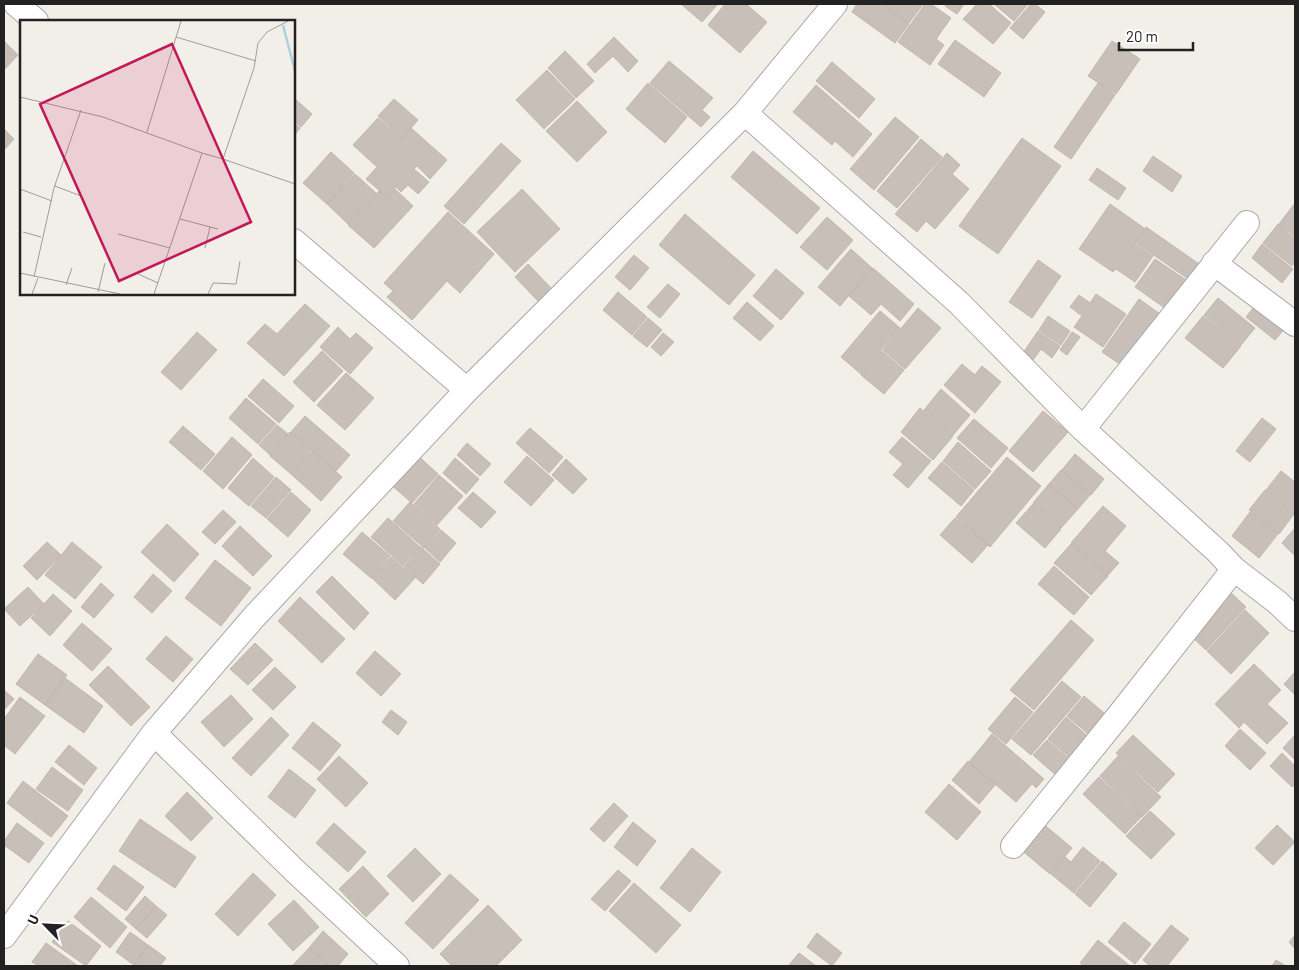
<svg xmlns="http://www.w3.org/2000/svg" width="1299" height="970" font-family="Barlow,sans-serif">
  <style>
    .building { fill: #c7bfb8; stroke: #c4b6ab }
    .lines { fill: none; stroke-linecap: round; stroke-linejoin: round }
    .minor-casing { stroke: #a9a9a9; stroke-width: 26 }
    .minor { stroke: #fff; stroke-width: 24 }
    .inset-river { fill: none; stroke: #aad3df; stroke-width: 2.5 }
    .inset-road { fill: none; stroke: #9f9d99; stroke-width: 1 }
    .view { fill: #c2185b; fill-opacity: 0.15; stroke: #c2185b; stroke-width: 2.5 }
    .inset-edge { fill: none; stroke: #222; stroke-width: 2.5 }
  </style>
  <rect width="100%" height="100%" fill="#f2efe9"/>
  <!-- building -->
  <path class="building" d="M681,4H718L702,22Z
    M725,4H746L767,22L740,53L708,25Z
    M857,4H881L909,24L895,43L852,12Z
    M882,4H923L909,23Z
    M925,4H931L951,18L936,39L944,45L930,65L898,42Z
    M946,4H964L957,14L945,6Z
    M977,4H989L1011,23L993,44L963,19Z
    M994,4H1028L1014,21Z
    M1031,4H1035L1045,12L1023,39L1010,28Z
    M614,37L638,61L628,72L613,56L595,73L587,64Z
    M955,40L1001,73L984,97L938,64Z
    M4,41L18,55L4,70Z
    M1112,41L1140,59L1116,94L1088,76Z
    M565,51L594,81L576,98L548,68Z
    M669,61L713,98L702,110L710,117L701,127L650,83Z
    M832,62L875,99L859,118L816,81Z
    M547,70L575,99L544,129L516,100Z
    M648,83L687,117L665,143L626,109Z
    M1098,83L1115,95L1071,159L1054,147Z
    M816,85L872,134L853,157L835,141L832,145L793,112Z
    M294,98L312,114L301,127L294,121Z
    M394,99L418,120L402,138L378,116Z
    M577,101L607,132L577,162L546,131Z
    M895,117L919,137L874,190L850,169Z
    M378,118L402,139L411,128L447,160L430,179L417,166L414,169L429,182L418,194L408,185L401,192L396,187L387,197L366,179L377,167L353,145Z
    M294,123L300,128L294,136Z
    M4,129L14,139L4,150Z
    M1022,138L1061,166L998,254L959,226Z
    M921,139L942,157L897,208L877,191Z
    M501,143L521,161L464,224L444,206Z
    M753,151L820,208L797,234L731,177Z
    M331,152L354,173L327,204L303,183Z
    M947,153L960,165L952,174L969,189L935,229L926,221L917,232L895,214Z
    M1153,156L1182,176L1172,192L1143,171Z
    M1097,168L1126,188L1118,200L1089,180Z
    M355,174L376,193L348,224L327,204Z
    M395,189L413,206L374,248L348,225L379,191L387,198Z
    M522,189L560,229L515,272L477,232Z
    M1295,203V237L1279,224Z
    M1110,204L1144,228L1134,243L1153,256L1135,282L1116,269L1113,272L1079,249Z
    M448,212L494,254L460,293L447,281L412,320L387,297L393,291L384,283Z
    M685,214L755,275L729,305L659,245Z
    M827,217L853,240L827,270L800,247Z
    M1278,224L1295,239V261L1292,266L1263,243Z
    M1146,227L1202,266L1191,281L1135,242Z
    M1262,244L1293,269L1282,283L1252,258Z
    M851,249L872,268L840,306L818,287Z
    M634,255L649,268L630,290L615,277Z
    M1155,259L1189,282L1169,311L1135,287Z
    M1038,260L1061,276L1032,318L1009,302Z
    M528,264L552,289L539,302L515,277Z
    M873,268L914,304L900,321L881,304L871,315L849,296Z
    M776,269L804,293L781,320L753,296Z
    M668,284L680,294L660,318L647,307Z
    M618,292L647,317L632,335L603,310Z
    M1096,294L1126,314L1103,347L1074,327L1082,316L1070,307L1079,295L1090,303Z
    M1218,298L1255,328L1241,345L1204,315Z
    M1139,299L1163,316L1127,369L1102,352Z
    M747,302L774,326L760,341L733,318Z
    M1258,302L1287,326L1275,340L1246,317Z
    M305,304L330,326L284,376L247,343L265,324L277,334Z
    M918,308L941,328L905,369L883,350Z
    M880,311L900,328L861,374L841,357Z
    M1048,316L1070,331L1061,345L1039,330Z
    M1203,316L1241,346L1223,368L1185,338Z
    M648,318L662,330L647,347L633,336Z
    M338,327L350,339L356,333L373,348L350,374L320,347Z
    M1038,331L1060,346L1052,358L1041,349L1033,360L1023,353Z
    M197,332L217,350L181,390L161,372Z
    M1072,332L1080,337L1067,355L1060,350Z
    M663,333L674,342L661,356L651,347Z
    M322,351L343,371L314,402L293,382Z
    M882,351L904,370L884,394L861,375Z
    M962,364L975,375L982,366L1001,382L975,413L944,385Z
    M346,373L374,398L345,430L317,405Z
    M263,379L294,406L279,423L248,396Z
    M941,389L970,415L953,435L924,410Z
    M246,398L276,424L258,444L229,418Z
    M920,408L953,436L933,460L901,432Z
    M1043,411L1068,432L1033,472L1009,451Z
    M305,416L350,455L336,471L291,432Z
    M1262,418L1276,429L1250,462L1236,451Z
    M974,419L1008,448L991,468L957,438Z
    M277,425L288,434L270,455L259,445Z
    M183,426L215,454L201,470L169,442Z
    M530,428L563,457L549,473L516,443Z
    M290,432L311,450L291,474L270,456Z
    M232,437L252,455L223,489L203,471Z
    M902,437L931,461L908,488L893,475L903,464L889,452Z
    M958,442L991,471L975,489L943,461Z
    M467,443L491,464L480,476L457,455Z
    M312,451L342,477L321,501L291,474Z
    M415,453L438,474L412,503L389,483Z
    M1075,454L1104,479L1091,495L1062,470Z
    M527,456L554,480L531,506L504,482Z
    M1007,457L1041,486L990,547L956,517Z
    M253,458L274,477L249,506L228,488Z
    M455,458L479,479L466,494L443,473Z
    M566,459L587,479L573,494L552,475Z
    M942,462L974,490L961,506L928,478Z
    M1061,470L1090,495L1078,509L1049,484Z
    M1281,471L1295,482V511L1294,513L1266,490Z
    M439,475L463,496L437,525L414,504Z
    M276,477L291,490L266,518L251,506Z
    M1049,484L1078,509L1061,528L1033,503Z
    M1265,490L1294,514L1279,534L1249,510Z
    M291,492L311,510L288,537L267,519Z
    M473,492L496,512L481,528L458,508Z
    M410,502L440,529L424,548L393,521Z
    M1033,504L1061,529L1045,548L1016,523Z
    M1103,506L1126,526L1105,551L1119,563L1108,575L1071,543Z
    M223,510L236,522L215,544L202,532Z
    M1250,512L1278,534L1259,558L1232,536Z
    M388,518L420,547L403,566L371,537Z
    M955,518L988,545L972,563L940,535Z
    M167,524L199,554L174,582L141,552Z
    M240,526L272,556L253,576L222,546Z
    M1295,528V554L1294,555L1282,543Z
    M441,530L456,543L440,562L425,548Z
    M362,532L390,556L371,578L343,554Z
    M47,542L61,555L37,580L23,566Z
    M72,542L102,567L75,599L45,575Z
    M1071,544L1108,576L1091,595L1054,563Z
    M421,547L440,564L423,584L404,567Z
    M391,557L415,578L395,600L372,578Z
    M215,560L251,588L221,626L185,598Z
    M1054,566L1089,597L1074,615L1038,584Z
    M153,574L172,591L152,613L134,597Z
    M332,576L369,613L354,630L316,592Z
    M101,583L114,595L94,618L81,607Z
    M28,587L44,604L20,626L4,609Z
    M1227,589L1246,607L1206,650L1187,632Z
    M53,594L72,611L50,636L31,618Z
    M300,597L317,613L294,636L278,621Z
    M1245,610L1269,633L1231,674L1207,651Z
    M317,613L345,639L322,663L294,636Z
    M1071,620L1094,640L1034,710L1010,690Z
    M82,623L112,649L92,671L63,645Z
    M166,636L193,659L173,682L146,659Z
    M255,643L273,660L248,685L230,669Z
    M375,651L401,674L381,696L356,673Z
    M38,654L67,675L45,705L16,684Z
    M1254,664L1281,690L1267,704L1288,723L1267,744L1244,722L1239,728L1215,704Z
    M108,666L150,707L131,726L89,685Z
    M275,667L296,687L273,710L252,690Z
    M1295,672V695L1284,684Z
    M65,678L103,706L84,733L45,705Z
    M1062,681L1081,697L1031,755L1012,739Z
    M4,690L14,699L4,710Z
    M231,695L253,719L224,747L201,722Z
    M1084,696L1110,718L1093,738L1067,716Z
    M20,697L45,716L15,754L4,745V719Z
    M1015,697L1033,712L1006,744L988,729Z
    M391,710L407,722L398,735L382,722Z
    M271,717L289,735L251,776L232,758Z
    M1066,717L1091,739L1074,761L1048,739Z
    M313,722L341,745L320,771L292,748Z
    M1240,729L1266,753L1250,770L1225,746Z
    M992,734L1044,779L1036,788L1032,784L1016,802L969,762Z
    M1133,735L1175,774L1158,792L1116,753Z
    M1294,736L1295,737V760L1283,748Z
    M1047,740L1072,761L1058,777L1033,755Z
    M69,745L97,768L84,785L55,762Z
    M1282,753L1295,766V784L1292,787L1270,766Z
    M339,756L368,783L346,807L317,779Z
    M1118,756L1161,797L1142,817L1100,776Z
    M968,761L995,785L979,804L952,780Z
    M52,767L83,790L68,811L36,789Z
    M289,769L316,790L295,818L268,797Z
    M1099,777L1141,817L1125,834L1083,794Z
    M23,781L68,816L51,837L7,803Z
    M949,784L981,812L957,840L925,812Z
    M187,792L213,818L191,841L165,816Z
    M614,803L628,816L604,842L590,829Z
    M1150,811L1175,834L1151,859L1126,836Z
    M140,819L196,857L175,888L119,851Z
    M633,822L656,841L637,866L614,847Z
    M1041,822L1072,848L1050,874L1019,848Z
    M17,823L44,843L29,863L4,845V841Z
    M334,823L366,852L348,872L316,843Z
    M1277,825L1295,842L1273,865L1255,848Z
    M1083,847L1100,861L1074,893L1051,874L1065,857L1071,862Z
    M415,848L441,874L413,902L387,876Z
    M692,848L721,872L690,912L660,888Z
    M1102,861L1117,874L1090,907L1075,894Z
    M114,865L144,887L126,911L97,889Z
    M363,866L389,894L366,917L339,889Z
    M618,870L631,881L605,911L591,899Z
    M253,873L276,895L238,936L215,914Z
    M450,874L479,900L433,949L405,923Z
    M634,883L681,925L656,953L609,911Z
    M145,896L156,906L136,929L125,919Z
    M91,897L127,927L110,948L74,917Z
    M294,900L319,927L293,951L268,924Z
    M488,905L522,940L496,966H452L440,954Z
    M156,906L167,915L147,938L136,929Z
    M68,921L101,946L86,966L52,942Z
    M1124,922L1151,944L1135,964L1108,942Z
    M1171,925L1189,939L1167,966H1150L1143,960Z
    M323,931L348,954L338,966H329L309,948Z
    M130,932L148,945L134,965L116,952Z
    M817,933L842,953L832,966L807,947Z
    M1295,935V949L1289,942Z
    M1098,940L1130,966H1084L1080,963Z
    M46,943L78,966H39L32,962Z
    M148,945L166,958L160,966H135L134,965Z
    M309,948L329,966H292Z
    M799,953L816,966H788Z
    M1276,960L1286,966H1272Z"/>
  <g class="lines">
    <defs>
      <path id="minor" d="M16,4L36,21
        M835,4L745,113L959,303L1083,429L1218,552L1234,569L1277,602L1295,619
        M294,241L467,390
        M1214,263L1295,324
        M1083,429L1247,223
        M154,733L294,870L397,966
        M1013,846L1120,714L1234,569
        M4,936L154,733L254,617L467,390L745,113"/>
    </defs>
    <!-- minor casing -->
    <use href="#minor" class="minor-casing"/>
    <!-- minor -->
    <use href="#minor" class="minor"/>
  </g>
  <!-- overview -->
  <g transform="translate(20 20)">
    <rect width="275" height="275" fill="#f2efe9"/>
    <path class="inset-river" d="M263,5L275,51"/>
    <path class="inset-road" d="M156,17L236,41M0,77L83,97L182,133M127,112L161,1M203,139L275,164M35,166L61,176M0,169L32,181M160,199L198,209M3,212L21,217M98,214L150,228M185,228L190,207M0,253L100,274M118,254L138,263M14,257L34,168L61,90M46,265L52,248M78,272L85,243M12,274L18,258M134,274L182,133L203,139L234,48L238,23L247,12L268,1M188,274L193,263L216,264L220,241"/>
    <path class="view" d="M152,24L231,202L99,261L20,84Z"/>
    <rect width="275" height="275" class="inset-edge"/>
  </g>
  <!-- border -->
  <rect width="1299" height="970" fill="none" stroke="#222222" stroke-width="10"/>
  <!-- north arrow -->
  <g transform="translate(45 925) rotate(294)" stroke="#ffffff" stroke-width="4" paint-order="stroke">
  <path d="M0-4L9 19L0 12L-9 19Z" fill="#222222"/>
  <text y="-8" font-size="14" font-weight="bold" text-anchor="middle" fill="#222222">U</text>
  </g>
  <!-- scale -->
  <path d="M1119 42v8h74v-8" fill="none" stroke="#222222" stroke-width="2.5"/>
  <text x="1126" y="42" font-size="15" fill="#222222" stroke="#ffffff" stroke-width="4" paint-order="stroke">20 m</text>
</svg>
